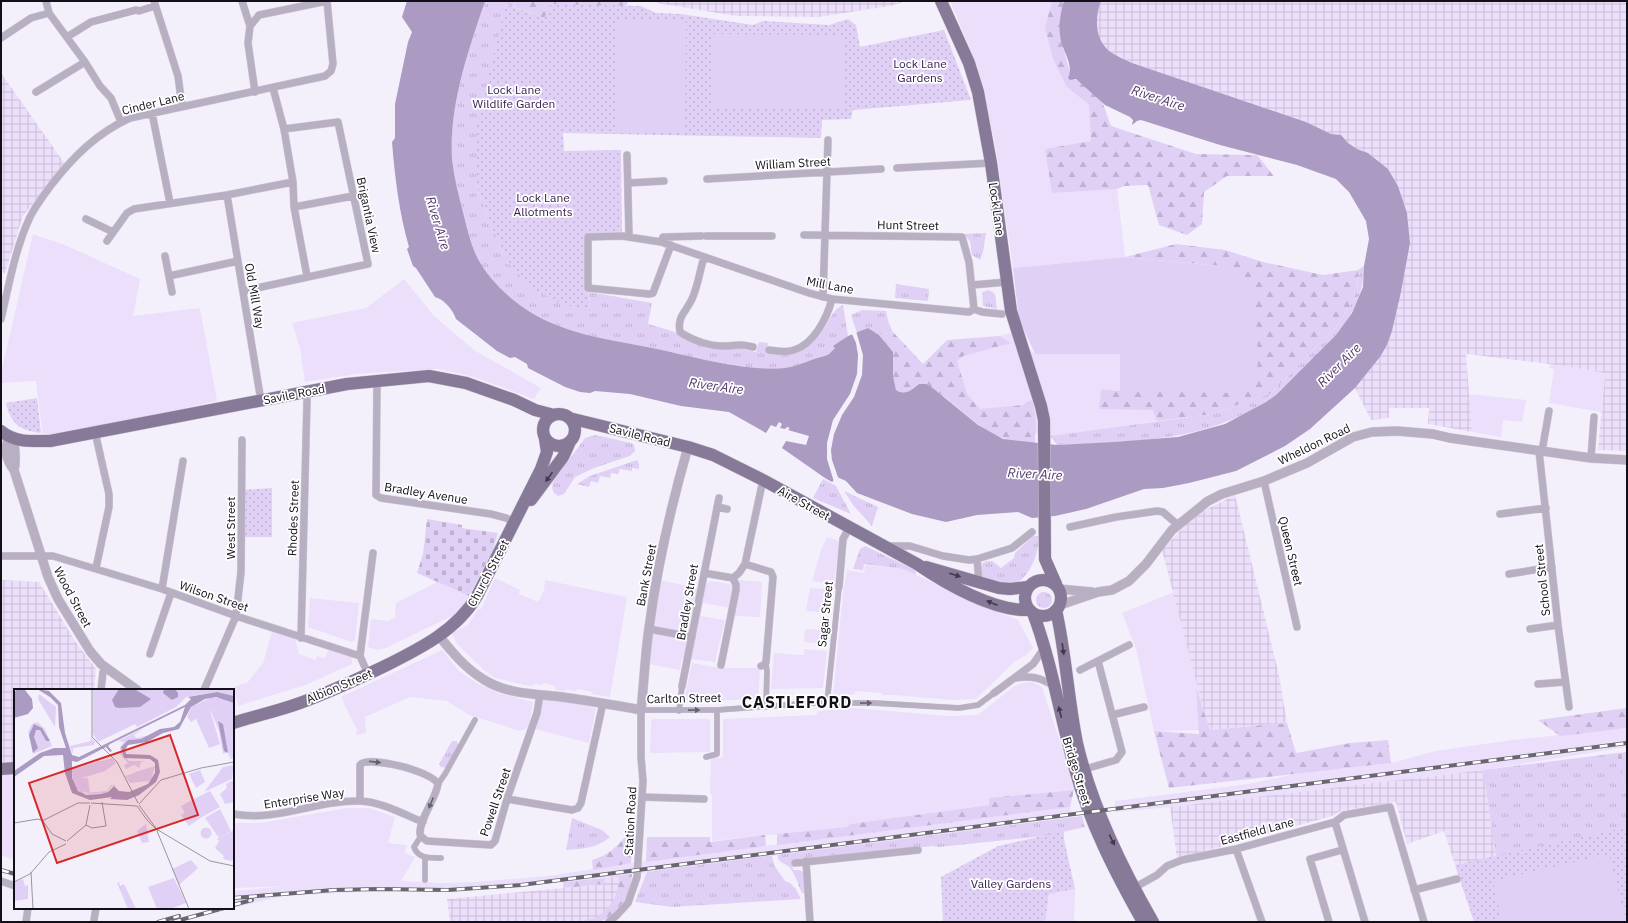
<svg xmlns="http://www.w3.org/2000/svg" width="1628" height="923" font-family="'IBM Plex Sans',sans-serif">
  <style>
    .built { fill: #ebdffb }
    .industrial { fill: url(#industrial-grid) }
    .grass { fill: url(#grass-tufts) }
    .forest { fill: url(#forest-firs) }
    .cemetery { fill: url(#cemetery-stones) }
    .park { fill: url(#park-dots) }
    .pitch { fill: #e0d0f6 }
    .water { fill: #ab9ac1 }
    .pier { fill: #f4f0fb }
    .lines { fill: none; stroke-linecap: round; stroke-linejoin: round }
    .pedestrian-casing { stroke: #d0ccd7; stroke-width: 6 }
    .minor-casing { stroke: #d0ccd7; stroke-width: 8 }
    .tertiary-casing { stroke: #d0ccd7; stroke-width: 10 }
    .primary-casing { stroke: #d0ccd7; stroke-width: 13 }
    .pedestrian { stroke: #b8b0c2; stroke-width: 5.5 }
    .minor { stroke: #b8b0c2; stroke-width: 7 }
    .tertiary { stroke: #b8b0c2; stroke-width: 9 }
    .primary { stroke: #877998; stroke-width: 12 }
    .rail-casing { stroke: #6a6670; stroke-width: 4 }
    .rail { stroke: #fff; stroke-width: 2.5; stroke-dasharray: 8; stroke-linecap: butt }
    .oneway { fill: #41394b }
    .oneway2 { fill: #66606d }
    .labels { text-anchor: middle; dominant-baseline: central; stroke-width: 3.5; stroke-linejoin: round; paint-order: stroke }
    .park-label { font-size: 12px; fill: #341b4c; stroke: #fff }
    .street-label { font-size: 12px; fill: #130f18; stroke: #fff }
    .water-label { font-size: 13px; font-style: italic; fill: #51386b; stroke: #fff }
    .district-label { font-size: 16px; font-weight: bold; letter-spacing: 1px; fill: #130f18; stroke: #fff }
    .inset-road { fill: none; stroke: #9a96a0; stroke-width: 1 }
    .view { fill: #d62828; fill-opacity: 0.15; stroke: #d62828; stroke-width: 2 }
    .inset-edge { fill: none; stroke: #130f18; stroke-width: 2 }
  </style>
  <defs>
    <pattern id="industrial-grid" width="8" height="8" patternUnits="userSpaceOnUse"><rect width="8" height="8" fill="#ebdffb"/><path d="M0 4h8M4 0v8" fill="none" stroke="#c9bed6"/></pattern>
    <pattern id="grass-tufts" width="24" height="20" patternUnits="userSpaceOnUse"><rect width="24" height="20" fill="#e0d0f6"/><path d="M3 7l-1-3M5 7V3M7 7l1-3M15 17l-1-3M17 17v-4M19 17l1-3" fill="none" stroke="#bfb1d2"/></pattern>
    <pattern id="forest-firs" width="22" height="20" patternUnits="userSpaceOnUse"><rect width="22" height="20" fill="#e0d0f6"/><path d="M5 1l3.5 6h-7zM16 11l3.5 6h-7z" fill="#bfb1d2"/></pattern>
    <pattern id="cemetery-stones" width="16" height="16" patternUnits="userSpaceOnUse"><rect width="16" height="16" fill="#e0d0f6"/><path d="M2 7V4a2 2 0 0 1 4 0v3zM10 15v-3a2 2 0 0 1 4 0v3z" fill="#bfb1d2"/></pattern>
    <pattern id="park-dots" width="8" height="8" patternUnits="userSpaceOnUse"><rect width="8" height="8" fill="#e0d0f6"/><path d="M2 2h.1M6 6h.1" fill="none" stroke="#bfb1d2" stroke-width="1.8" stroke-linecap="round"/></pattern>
  </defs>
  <rect width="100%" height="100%" fill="#f4f0fb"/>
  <!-- built -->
  <path class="built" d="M950,1H1052L1067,87L1089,105L1091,141L1053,193L1117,189L1125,257L1013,268L995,144L978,68Z
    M33,234L65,245L140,279L133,316L200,308L217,401L43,439L36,381L1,383V373Z
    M404,279L434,316L474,350L541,388L534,399L474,377L439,369L357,374L305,382L300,348L292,323L366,308Z
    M1010,333L1035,354H1120V391L1101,389L1154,410L1157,421L1053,436L1002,428L960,397L941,351Z
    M1550,364L1605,373L1601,412L1549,403L1554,369L1549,368Z
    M1469,394L1526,400L1522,422L1503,420L1501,437L1472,432Z
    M827,537L838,541L839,543L834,584L812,581L821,550Z
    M865,565L903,569L984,606L1018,620L1033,648L1026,655L1014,662L976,699L951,700L895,695H882V693L855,691V694L835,696L833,695L843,593L847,570L864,573Z
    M495,578L520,590L519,594L538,602L544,590L545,580L627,597L610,697L592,694V692L578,689L575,691L567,689L564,691L556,690L554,686L544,683L541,685L534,684L533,686L524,685L495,678L485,671L457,644L452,633L468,625L478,609H481Z
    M660,580L702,589L705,584L711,581L729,584L733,587L730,608L703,603L701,616L725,620L715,662L682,658L680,670L648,664Z
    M739,580L762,582L760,617L734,616Z
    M437,582L469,596L456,614L386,648L378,650L368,647L371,619L388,621L396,617L395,613L396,603Z
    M810,588L832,589L830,613L806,611Z
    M1174,592L1194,670L1209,730L1154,731L1136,649L1122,613Z
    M310,598L359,603L355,640L352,642L308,627Z
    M805,629L829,630L827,644L804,642Z
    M272,632L295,639L299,654L316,660L317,656L324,658L326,656L329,650L352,657V664L308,684L238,706L234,687L248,682L263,663Z
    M804,649L827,651L823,688L771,689L774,653L802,655H804Z
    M442,650L459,671L478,684L498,693L533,702L529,725L527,728L520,731L469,715L447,701L410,697L365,717L366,733L356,735L357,730L341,697Z
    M692,663L721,668H760L758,699L686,702L684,700Z
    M1031,682L1041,686L1043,690L1063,751L1074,790L989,798V805L850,824L847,827L712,841V794H710L711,758H720L723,756V719L817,715L818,711L854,708L948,716L978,715L1013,687L1023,683Z
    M542,697L596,708L589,743L535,729Z
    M654,719H710V752L650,753L651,721Z
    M1627,728V747L1483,770L1170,807L1116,812L1115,801L1248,784L1301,773L1391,763L1435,751L1513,740Z
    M15,772V860L1,855V773Z
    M1070,807L1071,817L604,878L451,892L380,891L284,896L233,908V891L288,886L233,888V823H261L346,808H369L395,817L388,843L407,845L405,853L415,857L401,881L442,883L474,882L548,876L631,863Z
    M1075,889L1074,922H1045L1049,894Z"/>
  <!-- industrial -->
  <path class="industrial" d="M645,1H907L890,6L818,17L736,16Z
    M1101,1H1627V451L1598,450L1605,373L1550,364L1466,354L1472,432L1428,424L1429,408H1389V418L1371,420L1355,388L1380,357L1387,345L1392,331L1401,292L1410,243L1407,213L1398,186L1388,169L1368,153L1357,149L1348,143L1341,135L1331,134L1306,122L1132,63L1112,54L1103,46L1099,37L1096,21L1097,10Z
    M1,73L65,164L23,216L5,273L1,272Z
    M1235,495L1279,675L1287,723L1209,730L1162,550L1195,515Z
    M1,580L39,582L75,641L96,669L94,690H15V762H1Z
    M1483,770L1496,857L1455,865L1444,831L1407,844L1396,802L1341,811L1332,816L1177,859L1170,807Z
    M632,874L599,922H450L447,899L605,884L604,878Z"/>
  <!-- grass -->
  <path class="grass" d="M485,1H514L515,7L506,4L476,184L493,230L509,264L590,310L589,292L652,303L648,324L672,331L694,342L733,347L756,352L759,342L768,343L766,353C791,360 812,346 825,327C830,318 834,309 843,305L848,336L834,346L835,348L829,354L825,356C811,359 799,366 785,368C742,372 689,355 647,347C606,339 560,333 524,308C505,295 485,275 475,253C470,241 467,228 464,216C459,197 454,178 452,159C449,105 468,52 485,1Z
    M986,233L983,252L980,260L972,255L970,241L963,234Z
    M1364,266C1364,323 1312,358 1276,395C1209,443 1137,441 1057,445L1050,436L1212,414L1271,393L1335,328L1357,296L1358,270Z
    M896,284L929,289L928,301L895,298Z
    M989,290L995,294L997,309L983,306L982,292Z
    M862,310L886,311L889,324L893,332L879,335L868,328L857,333L851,315Z
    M596,435L631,443L634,445L635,451L630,456L594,468L575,477L564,494L558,496C551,492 551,486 554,480L585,438Z
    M637,460L639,464V469L632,468V471L620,469L618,474L611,473L610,478L600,476L598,483L591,481L589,487L577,484L590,476Z
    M823,479L836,486L851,514L813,498Z
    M844,491L878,507L872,526L853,505Z
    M1033,536H1039C1039,553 1031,574 1016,584L986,581L981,574L982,564L986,561H992L1001,568L1014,558L1015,553Z
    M865,546L915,570L916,575L903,569L864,564L863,570L853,569L860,549Z
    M1036 600a8 8 0 1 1 16 0a8 8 0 1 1-16 0Z
    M452,741H457L458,745L446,768L441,767L439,764Z
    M1617,753L1627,799V827L1496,857L1483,770Z
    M1082,816L1085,827L1045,836L939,847L933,846L792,861L793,870H800L805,874L806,893H802C798,885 795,872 788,866C784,863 780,863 778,858V855Z
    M572,818L602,830L610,837C597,848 583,849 566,850Z
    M767,856H772L774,865L785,881L790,883L796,889L801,899L672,907L635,902L647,872Z"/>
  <!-- forest -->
  <path class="forest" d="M514,1H628L627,5L544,18L515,7Z
    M1052,1H1064L1060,17L1061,40L1072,79C1079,79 1098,96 1102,102C1106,110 1108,119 1111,126L1196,154L1257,155L1274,176H1227L1204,192L1202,224L1187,235L1159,225L1148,185L1124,186L1117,189L1052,193L1045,149L1091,141L1089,105L1067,87L1054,61L1045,28Z
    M1176,244L1225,250L1263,262L1323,275L1358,270L1357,296L1335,328L1271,393L1212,414L1157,421L1153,410L1099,409L1101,389L1120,391L1220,266L1125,257Z
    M893,332L923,364L947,340L999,336L1011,343L963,356L957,361L967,394L980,409L1024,405L1026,402L1033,400L1036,422L1035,443C1020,442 1006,441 993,434C970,423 940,386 919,384C912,390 905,396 896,390L893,376V352L879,335Z
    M1196,687L1210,730L1287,723L1296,753L1350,743L1388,740L1391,763L1169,788L1154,731L1199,734Z
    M1627,708V728L1560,736L1538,720Z
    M1074,790L1070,807L777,845V834L847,827L850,824L989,805V798Z
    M634,822L631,863L593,870L592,860C606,856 617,848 626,835C629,831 630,825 634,822Z
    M765,835L766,846L646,862L647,837H710V842Z
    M632,874C631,893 620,918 598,922C591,923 583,922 576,922C583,921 591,920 598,916C611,909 620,891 619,876Z
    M604,878L605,884L563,888V882Z"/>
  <!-- cemetery -->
  <path class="cemetery" d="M427,519L462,525V528L498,533L493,550L469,596L417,573L423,554Z
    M1627,752V799L1617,753Z"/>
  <!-- park -->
  <path class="park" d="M506,4L544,18L551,4L641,6L656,13L681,14L753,25L763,21L829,25L848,19L856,25L860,47L944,30L971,100L853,110L851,119L822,120L821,138L563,133L564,151L621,150L622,236L588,238V284L590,311L562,304L531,288L509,264L493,230L476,184L477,125Z
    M37,398L41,433C20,430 11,425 6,403Z
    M272,488V537H241L242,490Z
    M1627,827V922H1474L1455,865Z
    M1064,831V839L1075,889L1049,894L1045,922H943L941,877L998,846Z"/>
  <!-- pitch -->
  <path class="pitch" d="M617,19L686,20L685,132L615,131Z
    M711,34L845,35V107H711Z
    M1125,257L1220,266L1255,281L1258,365L1246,384L1231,393L1120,391V354H1035L1019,319L1013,268Z
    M1609,854L1626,922H1502L1493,881Z"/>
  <!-- water -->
  <path class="water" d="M407,1H485C468,52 449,105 452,159C454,178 459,197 464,216C467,228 470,241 475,253C485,275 505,295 524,308C560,333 606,339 647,347C689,355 742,372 785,368C799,366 811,359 825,356L829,354L835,348L833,346L848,336L868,328L879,335L893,352V376L896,390C905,396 912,390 919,384H926L934,389L978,425L1003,439L1057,445L1114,442L1178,437L1225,424L1266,402L1276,395L1336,335L1352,313L1363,287L1364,266L1369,239L1366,221L1349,192L1336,179L1297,165L1220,145L1141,120L1137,121L1132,125L1133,120L1130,117L1105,105L1076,79L1070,80L1068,78C1074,66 1064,53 1061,41C1058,28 1060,13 1064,1H1101C1094,19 1095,42 1112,53C1118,57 1126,60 1132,63L1306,122L1331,134L1341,135L1348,143L1357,149L1368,153L1388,169L1398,186L1407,213L1410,243L1401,292L1392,331L1387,345L1380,357L1355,388L1310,429L1285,446L1236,471L1189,483L1163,488L1144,489L1086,509L1055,516L1032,518L1018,512L977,515L946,522L912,514L857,493L846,481L837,477L832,482L825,478L782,448L786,441L806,445L809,436L788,430L790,428L787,427L785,429L780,428L782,424L779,422L776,427L771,425L766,433L729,412L681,406L630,394L595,391L590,393L580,392L565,387L528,368L527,364L515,357L510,358L497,351L456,319C453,310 444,299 435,297L416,268L413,266L407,249L409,247C399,212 395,178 392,142L395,138V104L408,42L412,32L402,17Z"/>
  <!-- pier -->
  <path class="pier" d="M856,331L863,355L862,375L854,397L842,415L834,434L831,450L832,460L839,480L837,479L834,482L827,459V443L833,420L850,394L857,374L858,355L856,343L852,334Z"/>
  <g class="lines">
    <defs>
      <path id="pedestrian" d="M827,703L839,587
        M766,707L767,671L766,665
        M641,710H717L812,703H874L959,708L978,705L994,693
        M679,711L682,686
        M706,757L717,754V710
        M438,784L445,774L475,720
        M421,836L414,847C418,859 430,858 441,858
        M425,858V880"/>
      <path id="minor" d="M46,1L49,13L85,62L100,86L111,98L121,122
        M154,1L178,76L182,106
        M242,1L250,26
        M67,37L91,22L136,10L139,11L155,6
        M1,38L31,18L49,13
        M273,88L284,129L293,182
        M36,92L85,62
        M255,92L248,43L250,26L259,15L327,1
        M152,113L170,203
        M627,155L629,236
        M897,168L991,163
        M707,179L881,169
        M628,183L664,181
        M227,195L261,401
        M294,207L353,196
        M86,219L113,232
        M804,235L962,237L969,262L974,309
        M706,236H772
        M107,241L127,213L134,209L227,195L293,182L294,207L307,276
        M661,242L663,237H665L701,236
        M671,245L653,293L649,294L588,288V237L622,236L661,242L809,293L832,299L969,312L974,309L982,312L1002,314
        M165,256L172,292
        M704,257C700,270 698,286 692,299C686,312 677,316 680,332C693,341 712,347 728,346C739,345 741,344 753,347
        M169,276L238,261
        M972,285L1007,282
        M243,291L368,264L338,122L284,129
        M823,297L828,140
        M1,319C9,285 15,249 30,217C36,205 44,195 52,184C74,156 97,133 130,118L325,76L331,71L333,64L327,1
        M769,350C777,351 786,353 794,350C814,344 827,318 832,299
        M377,380L376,495L381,498L491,514L506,518L514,522
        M95,432L109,494V507L96,568
        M1539,451L1558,625L1569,707
        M1542,451L1549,411
        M1591,458L1594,417
        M1264,481L1297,627
        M717,507L727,509
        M1500,514L1546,508
        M1070,527L1116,517L1157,511L1163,512L1178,525
        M886,546H910L943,556L969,560L977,559L1012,548L1032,532
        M1,556H53L162,589L236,616L360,656L368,674
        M977,559L979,582
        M745,564L771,572L773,577L766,662L764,665L761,666
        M704,573L733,578
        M1509,574L1552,567
        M839,587L843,539L849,528
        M162,589L183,461
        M649,629L692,637
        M1530,629L1558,625
        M301,638L307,400
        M150,654L171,593
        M360,656L373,553
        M721,665L736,590V585L733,578L739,573L745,564L763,480
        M1080,670L1129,645
        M1015,678C1031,675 1041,678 1054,686
        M1538,684L1565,682
        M682,686L719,498
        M101,690L103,672L106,668
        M204,690L236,616L241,572L242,440
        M994,693L1033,664L1045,647
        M1112,715L1144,707
        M1082,770L1116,760L1122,752L1098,661
        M642,797L704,799
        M507,799L572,810L578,808L581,803L603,703
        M360,801V765C367,755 432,771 438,784C436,799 419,819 420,834C421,837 424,839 427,841L491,845L495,841L507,799L537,713L540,694
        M233,814C278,822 316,800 360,801C382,802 403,814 423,822
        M1335,822L1365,922
        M1236,849L1262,922
        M806,861L810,922
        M795,863L918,850
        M1,881L15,886
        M1132,889L1157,875L1167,866L1182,860L1236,849L1335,822L1344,815L1390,807L1424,922
        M1414,890L1457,879
        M94,920L96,908
        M26,922L28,908
        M609,922L617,915L628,903L637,877L643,781L641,757V710
        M1329,922L1310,859L1342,850"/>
      <path id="tertiary" d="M10,437C3,448 6,460 14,470L48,577L58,599L90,651L101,664L137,690
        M14,438C14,449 17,460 14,470
        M1059,589L1092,592
        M1060,605L1098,592L1112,590L1129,581L1146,564L1172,530L1208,501L1222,494L1264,481L1307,463L1353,437L1372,432L1397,431L1433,434L1450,438L1591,458L1627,460
        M439,636C452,652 465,668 483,679C505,694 536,694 562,697C589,701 615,705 641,710C644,683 645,656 649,628C657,567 671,506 688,447"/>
      <path id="primary" d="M941,1L969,63L978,92L991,163L1011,311L1041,406L1044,420L1045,559L1056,584
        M543 430a16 16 0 1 1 32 0a16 16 0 1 1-32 0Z
        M569,418L688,447L713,455L763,480L917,564C946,584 995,612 1030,610
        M1,431C15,443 33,441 50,441L347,384L429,376L466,383L514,400L535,410L554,415
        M531,500L563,457L569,444
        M926,567L999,588L1010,589L1028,587
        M1025 598a18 18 0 1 1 36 0a18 18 0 1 1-36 0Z
        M1056,610C1066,654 1068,699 1077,743C1091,804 1122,868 1153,922
        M1033,613C1052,663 1060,717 1075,769C1089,822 1116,874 1143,922
        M233,723C255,716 278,711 300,703C330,692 358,679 387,665C421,648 457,630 477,596L541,469L547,452L545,439
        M1,769L15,768"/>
    </defs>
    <!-- pedestrian casing -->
    <use href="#pedestrian" class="pedestrian-casing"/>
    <!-- minor casing -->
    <use href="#minor" class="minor-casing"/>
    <!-- tertiary casing -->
    <use href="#tertiary" class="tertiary-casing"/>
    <!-- primary casing -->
    <use href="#primary" class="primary-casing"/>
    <!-- pedestrian -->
    <use href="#pedestrian" class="pedestrian"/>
    <!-- minor -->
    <use href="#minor" class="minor"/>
    <!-- tertiary -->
    <use href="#tertiary" class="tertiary"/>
    <!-- primary -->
    <use href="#primary" class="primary"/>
    <defs>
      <path id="rail" d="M1,870L15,874
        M233,898L334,890L379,889L448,890L521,885L1627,743
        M233,905L252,900
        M158,922L179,916
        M173,922L224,908"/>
    </defs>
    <!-- rail casing -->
    <use href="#rail" class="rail-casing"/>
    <!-- rail -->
    <use href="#rail" class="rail"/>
  </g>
  <!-- one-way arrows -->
  <defs><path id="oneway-solid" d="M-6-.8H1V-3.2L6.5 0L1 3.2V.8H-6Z"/></defs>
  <g class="oneway">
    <use href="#oneway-solid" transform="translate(549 477) rotate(125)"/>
    <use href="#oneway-solid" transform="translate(955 575) rotate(18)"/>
    <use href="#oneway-solid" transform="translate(992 603) rotate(-158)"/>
    <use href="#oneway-solid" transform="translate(1063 649) rotate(82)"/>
    <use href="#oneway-solid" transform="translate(1060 712) rotate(-104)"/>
    <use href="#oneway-solid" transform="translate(1112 840) rotate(64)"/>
  </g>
  <g class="oneway2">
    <use href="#oneway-solid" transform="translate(866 703) rotate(-1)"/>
    <use href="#oneway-solid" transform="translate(694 710) rotate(-1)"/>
    <use href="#oneway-solid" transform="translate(375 762) rotate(7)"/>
    <use href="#oneway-solid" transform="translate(431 803) rotate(112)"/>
  </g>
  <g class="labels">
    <!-- park labels -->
    <g class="park-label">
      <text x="920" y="63">Lock Lane<tspan x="920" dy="14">Gardens</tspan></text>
      <text x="514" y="89">Lock Lane<tspan x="514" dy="14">Wildlife Garden</tspan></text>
      <text x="543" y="197">Lock Lane<tspan x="543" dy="14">Allotments</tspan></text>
      <text x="1011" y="883">Valley Gardens</text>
    </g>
    <!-- street labels -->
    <g class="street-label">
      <text transform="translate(153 103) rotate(-14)">Cinder Lane</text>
      <text transform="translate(793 163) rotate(-3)">William Street</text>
      <text transform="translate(997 209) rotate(82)">Lock Lane</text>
      <text transform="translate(369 215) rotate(78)">Brigantia View</text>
      <text transform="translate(908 225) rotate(1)">Hunt Street</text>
      <text transform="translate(830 285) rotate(11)">Mill Lane</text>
      <text transform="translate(255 296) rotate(80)">Old Mill Way</text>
      <text transform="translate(294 394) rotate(-11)">Savile Road</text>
      <text transform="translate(640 435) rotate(14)">Savile Road</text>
      <text transform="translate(1314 444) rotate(-26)">Wheldon Road</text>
      <text transform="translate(426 493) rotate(9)">Bradley Avenue</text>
      <text transform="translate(804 503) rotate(29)">Aire Street</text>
      <text transform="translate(293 518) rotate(-88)">Rhodes Street</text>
      <text transform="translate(230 528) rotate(-90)">West Street</text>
      <text transform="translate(1291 551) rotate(77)">Queen Street</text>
      <text transform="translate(488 573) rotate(-62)">Church Street</text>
      <text transform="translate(646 575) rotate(-79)">Bank Street</text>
      <text transform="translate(1542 580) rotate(-96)">School Street</text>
      <text transform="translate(214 596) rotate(19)">Wilson Street</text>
      <text transform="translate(73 597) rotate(62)">Wood Street</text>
      <text transform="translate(687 602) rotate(-80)">Bradley Street</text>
      <text transform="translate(825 614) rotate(-84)">Sagar Street</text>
      <text transform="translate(339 686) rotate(-23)">Albion Street</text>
      <text transform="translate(684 698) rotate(-1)">Carlton Street</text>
      <text transform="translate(1077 771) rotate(73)">Bridge Street</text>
      <text transform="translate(304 798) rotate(-9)">Enterprise Way</text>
      <text transform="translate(495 802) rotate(-71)">Powell Street</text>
      <text transform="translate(630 821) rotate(-87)">Station Road</text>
      <text transform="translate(1257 831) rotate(-15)">Eastfield Lane</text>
    </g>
    <!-- water labels -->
    <g class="water-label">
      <text transform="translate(1158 98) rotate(18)">River Aire</text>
      <text transform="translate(438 223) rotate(73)">River Aire</text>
      <text transform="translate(1339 365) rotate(-45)">River Aire</text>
      <text transform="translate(716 386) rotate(8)">River Aire</text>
      <text transform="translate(1035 474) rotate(3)">River Aire</text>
    </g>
    <!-- district labels -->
    <g class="district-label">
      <text x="797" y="702">CASTLEFORD</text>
    </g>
  </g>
  <!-- overview -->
  <g transform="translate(14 689)">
    <rect width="220" height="220" fill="#f4f0fb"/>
    <path d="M210,10L220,14V69L217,70L208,30ZM76,48L81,53L80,56L59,59V65L56,57L77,52ZM57,76L60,80L62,96L70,104L93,102L97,96L103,97H98L92,104L68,105L59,95ZM220,76L218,90L190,103L209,78ZM178,111L182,117L171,124L167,117ZM160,189L172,214L156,220H143L134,198Z" fill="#e0d0f6"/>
    <path d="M25,5L42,18L41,38L24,10ZM198,8L210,10V32L196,21L206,55L195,59L182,30L177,33L173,28L177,18ZM23,33L31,40L38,57L19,65L14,43L18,35ZM22,35L32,45V52L26,41H22L19,48L24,59L19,64L15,46ZM130,39L120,46L122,49L136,46L127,50L114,51L108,57V64L115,72H131L127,73L125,79L120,76L112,80L110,76L114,74L107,66L106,62V58L110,53L104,52ZM141,77L137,91L123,97L134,92L121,83Z" fill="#e0d0f6" fill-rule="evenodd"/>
    <path d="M196,20L211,33L217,73L214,63L209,65L205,42Z" fill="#e0d0f6"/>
    <path d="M196,102L206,118L188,128L178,111ZM206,120L217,142L205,149L191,129Z" fill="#e0d0f6"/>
    <path d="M79,0H220V7L203,3L172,8L162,18L123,38L121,35L84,53L79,45ZM98,69L102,74L91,82L68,89H74L76,104L67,102L62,96L59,80ZM220,91V113L211,115L206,105L213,99L212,95ZM182,117L188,128L175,137L167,126ZM132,135L135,153L128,154L123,142ZM220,141V170L217,172L209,170L210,167L201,159L205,152L203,150ZM177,171L184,179L165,196L158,180ZM9,190L11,197L14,196V210L0,212V193ZM105,193L106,197L110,195L122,220H114L103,194Z" fill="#e0d0f6"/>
    <path d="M80 77a5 5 0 1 1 10 0a5 5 0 1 1-10 0ZM129,81H132L134,92L116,94L111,87ZM186,81L191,93L182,99L175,85ZM186.5 144a5.5 5.5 0 1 1 11 0a5.5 5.5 0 1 1-11 0ZM0,197L12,200L11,209H0Z" fill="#e0d0f6"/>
    <path d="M4,0L11,1L18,10L19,19L14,25L0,29V3ZM23,0L35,2L47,14L51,44L58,66L65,68L171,16L177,10L174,8L203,3L220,7V14L202,8L191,10L177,18L165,40L149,44L133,53L114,56L111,61L112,65L136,66L144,71L146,83L142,93L125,106L113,111L96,110L98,108L76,111L58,104L51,84L49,66L30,67L0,88V82L26,64L40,59H52L45,38L44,16L36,8ZM171,18L166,33L160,38L146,40L127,50L114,51L107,58L110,69L136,70L141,74V84L134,95L115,103L105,102L100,97L94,103L87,105L72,106L64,102L58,89V72L63,73L92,58L96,63L98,62L94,57L96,55ZM105,0L122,1L137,10L126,18L105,19L101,18L98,11ZM150,0H161L164,4V8L158,11L149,4ZM204,32L209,35L214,64L210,62ZM20,35L28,39L36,52H32L26,41H22L20,48L24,59L19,64L15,46Z" fill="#ab9ac1" fill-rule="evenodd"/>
    <path class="inset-road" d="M78,0V48L103,73L124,114M77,114L123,117M125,115L147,91L187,79L220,73M123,117L133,131L144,142L125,116M28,132L64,114H76M29,132L38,145L52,152M0,134L24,130L29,132M72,136L78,139L92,137L88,113M144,141L196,172L220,177M143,142L175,220M53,152L72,136L76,116M17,183L19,220M0,193L16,185L35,163L52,155"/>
    <path class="view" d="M156,46L184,126L43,174L15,94Z"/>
    <rect width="220" height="220" class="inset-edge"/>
  </g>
  <!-- border -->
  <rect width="1628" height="923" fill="none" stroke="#130f18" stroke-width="4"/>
</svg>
